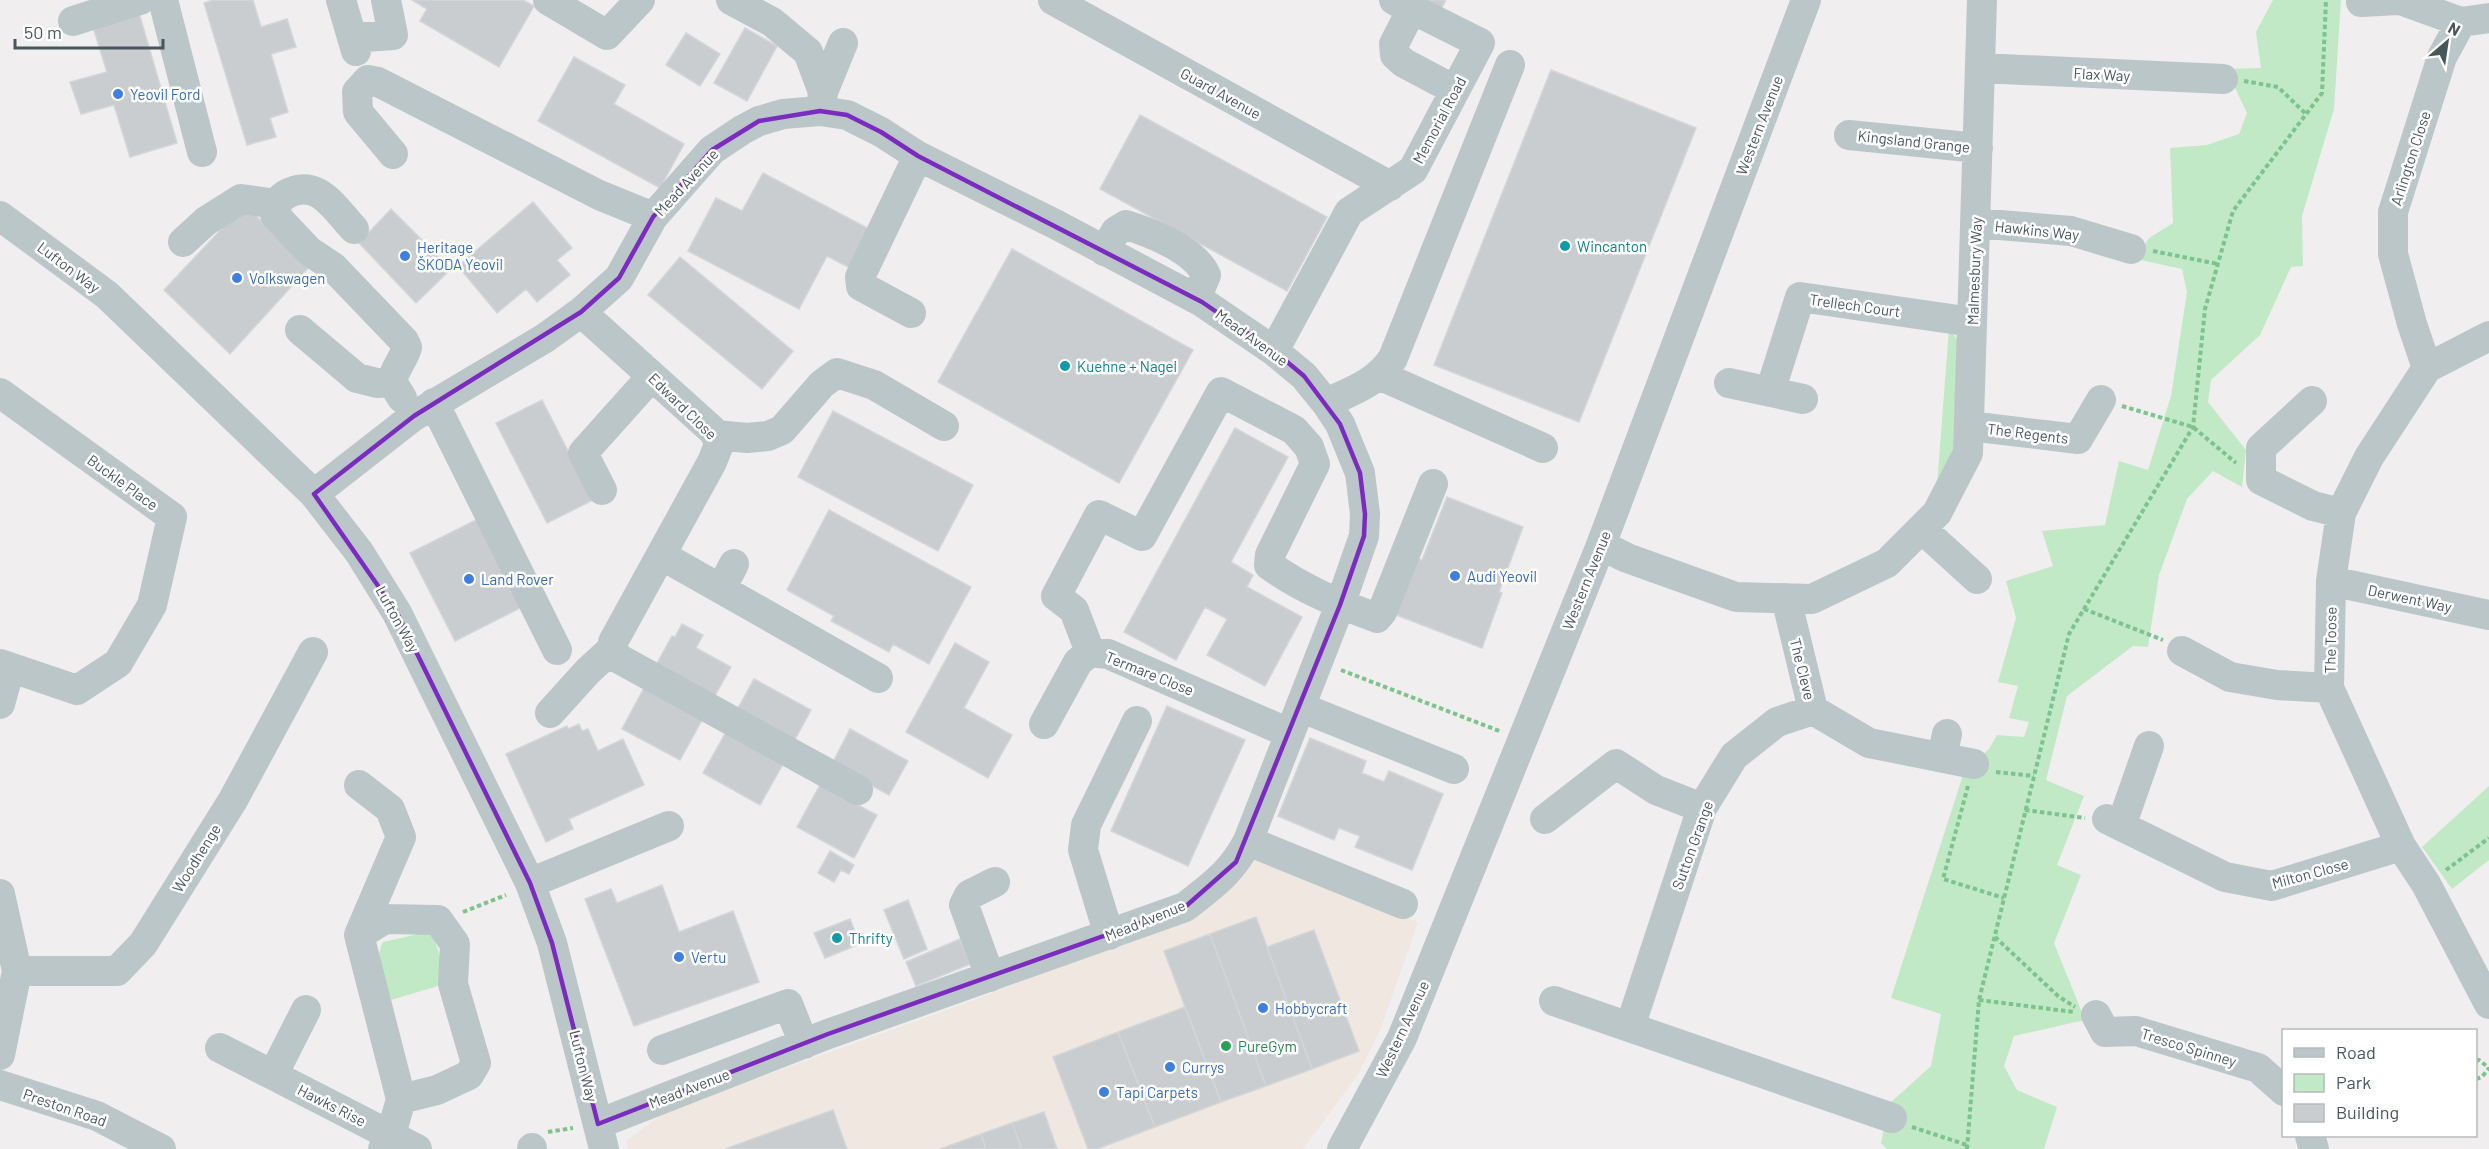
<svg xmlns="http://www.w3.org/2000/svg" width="2489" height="1149" font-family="Barlow,sans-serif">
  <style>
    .commercial { fill: #efe7e0 }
    .green { fill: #c1e9c6 }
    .building { fill: #c9cdcf; stroke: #d3d6d9; stroke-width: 1.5 }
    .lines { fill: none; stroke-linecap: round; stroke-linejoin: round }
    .path { stroke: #7dc38e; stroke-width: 4; stroke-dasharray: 4.5 3; stroke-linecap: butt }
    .minor { stroke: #bbc6c9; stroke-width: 30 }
    .marked { fill: none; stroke: #7b2cbf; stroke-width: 4.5; stroke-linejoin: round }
    .shop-dot { fill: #3f7fe0; stroke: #fff; stroke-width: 2 }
    .culture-dot { fill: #0f9aa8; stroke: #fff; stroke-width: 2 }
    .leisure-dot { fill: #2e9e5b; stroke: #fff; stroke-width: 2 }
    .labels { text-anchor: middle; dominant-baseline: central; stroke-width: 5; stroke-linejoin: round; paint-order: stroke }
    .street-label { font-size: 15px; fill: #495659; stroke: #fff }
    .shop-label { font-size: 15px; fill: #366cbe; stroke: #fff; text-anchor: start }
    .culture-label { font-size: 15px; fill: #0d838f; stroke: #fff; text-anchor: start }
    .leisure-label { font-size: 15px; fill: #27864d; stroke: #fff; text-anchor: start }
  </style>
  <rect width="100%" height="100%" fill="#f1eeef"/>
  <!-- commercial -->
  <path class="commercial" d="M1253,855L1418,922L1381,1028L1359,1073L1303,1149H628L626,1141L665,1112L974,1000L1140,934Z"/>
  <!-- green -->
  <path class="green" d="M2273,0H2341L2334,109L2302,216L2303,266L2291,267L2260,335L2211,380L2208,402L2246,450L2242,487L2213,471L2187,499L2159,575L2148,647L2133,646L2067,696L2046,780L2084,796L2057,865L2081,875L2054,943L2085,1020L2014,1036L2004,1066L2017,1090L2057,1107L2044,1149H1887L1881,1143L1889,1104L1931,1066L1941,1014L1891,998L1964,772L1989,749L1997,735L2024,737L2029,722L2009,718L2018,686L1998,682L2016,618L2006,581L2053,566L2042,531L2105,525L2119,461L2148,470L2171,396L2187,292L2182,269L2136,259L2149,238L2173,223L2170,148L2207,145L2239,134L2247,113L2226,69L2261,68L2256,32Z
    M1949,328L1964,350L1958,450L1937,486Z
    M2489,786V860L2452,889L2422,847Z
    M432,931L448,983L391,1000C385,983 373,959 383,942Z"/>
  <!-- building -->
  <path class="building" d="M213,0H253L261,27L287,19L296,47L271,54L288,112L270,118L276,137L247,145L204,3Z
    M412,0H523L534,6L499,67L420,21L427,9Z
    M1424,0H1446L1441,9Z
    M139,13L177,143L130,157L114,105L81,114L70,82L107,72L93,27Z
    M745,28L777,46L747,101L714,83Z
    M686,33L720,54L700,86L666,65Z
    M574,57L625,85L614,104L684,144L660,188L538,121Z
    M1551,70L1696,128L1579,422L1434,365Z
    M1140,115L1327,217L1287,291L1100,189Z
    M763,173L873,231L852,269L827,256L799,309L688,251L716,198L742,211Z
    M533,202L572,248L557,260L570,275L537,302L526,289L497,313L458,266Z
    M244,205L310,266L230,354L164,290Z
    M391,209L451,269L416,303L359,243Z
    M1012,249L1193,350L1119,483L938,382Z
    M680,257L793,351L762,389L648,295Z
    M542,400L593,500L547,523L496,423Z
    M833,411L973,485L938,551L798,477Z
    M1235,428L1288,457L1231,562L1253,575L1247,587L1302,617L1265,686L1207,655L1227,619L1205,607L1176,660L1124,632Z
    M1447,497L1523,527L1499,592L1502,593L1482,648L1391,613L1413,557L1422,560Z
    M829,510L971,587L929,664L893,644L889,652L831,621L834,616L787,590Z
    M482,517L528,604L455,641L410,553Z
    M682,624L703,635L696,648L731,667L713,699L655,667L672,636L675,637Z
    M955,643L989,662L964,708L1012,735L988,778L906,732Z
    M754,679L811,710L793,743L736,712Z
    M644,688L702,720L680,760L622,729Z
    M1167,706L1245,740L1188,866L1111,831Z
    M579,724L582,731L588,729L598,751L623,739L644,785L569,819L573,829L546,842L506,754L567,726L568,729Z
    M850,729L908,761L889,795L832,764Z
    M726,732L783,764L760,805L703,773Z
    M1310,738L1366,761L1362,773L1384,782L1389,771L1443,794L1412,870L1355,847L1360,836L1339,828L1334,840L1278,816Z
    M820,785L877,815L854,858L797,827Z
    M830,851L854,865L849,874L841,870L834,882L818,873Z
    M662,885L679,932L733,911L759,982L634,1026L585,899L611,889L617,903Z
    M908,900L927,949L904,959L884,910Z
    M1256,917L1312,1069L1266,1086L1210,934Z
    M850,919L860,944L825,958L814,933Z
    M1314,930L1359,1051L1312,1069L1267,947Z
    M1210,934L1266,1086L1221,1102L1164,951Z
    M960,939L970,964L916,986L906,962Z
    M1185,1007L1221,1102L1155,1127L1118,1032Z
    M1118,1032L1155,1127L1097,1149H1088L1053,1057Z
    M833,1110L847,1149H725Z
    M1044,1112L1057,1149H1022L1012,1123Z
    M1012,1123L1022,1149H986L981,1134Z
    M981,1134L986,1149H940Z"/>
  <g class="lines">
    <!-- path -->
    <path class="path" d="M2244,81L2278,87L2306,114
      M2153,251L2218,264
      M2122,406L2193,427L2236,463
      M2084,609L2163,640
      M1341,670L1502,732
      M1996,772L2034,776
      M1968,786L1943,879L2004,898
      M2025,810L2085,818
      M2446,870L2489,838
      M463,912L506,895
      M1995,937L2058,996L2075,1007
      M1979,1000L2074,1012
      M2476,1061L2479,1060L2489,1068
      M2476,1079L2482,1077L2489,1068
      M1912,1127L1967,1145
      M548,1132L573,1128
      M1967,1149L1979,1000L2069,634L2193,427L2205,309L2233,211L2322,93L2326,0"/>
    <!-- minor -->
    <path class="minor" d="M163,0L202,152
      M341,0L356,51
      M548,0L607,35L640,0
      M731,0L772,22L808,52L823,92
      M1053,0L1390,186
      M2400,0L2461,22
      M2361,2L2398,0
      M1412,9L1394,44L1395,55L1404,63L1455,90
      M73,21L140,0
      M352,38L393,35L386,0
      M1981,68L2223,79
      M822,101L823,92L843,43
      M1849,135L1978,148
      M393,154L358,112L357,92L368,80L378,82L599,195L653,217
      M0,216L107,295L314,494L359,552L397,613L530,883L552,943L604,1149
      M1976,223L2071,231L2131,249
      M354,229C334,208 317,176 285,195C278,200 274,207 275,215L309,251L333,267L404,341L407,347C404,359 394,369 392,382
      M183,242L206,221L241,199L277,204
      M1104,251L1116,231L1126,225C1152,233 1195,250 1206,275L1196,299
      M581,312L712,430L720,442L712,462L613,642L614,656L858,790
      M911,313L861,286L860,277L918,156
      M300,330L357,378L377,383L392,382L402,398
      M2489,336L2427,368L2369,457L2341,513L2331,581L2329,688L2401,846L2426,884L2489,1004
      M1274,351L1349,212L1413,170L1480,43L1394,0
      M2427,368L2412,324L2393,254V212L2442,57L2461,22L2489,18
      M1379,375L1543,448
      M1729,383L1803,399
      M1770,392L1800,297L1972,322
      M0,393L172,517L152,605L118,663L77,690L0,664
      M2312,401L2261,448V480L2313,506L2341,513
      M434,403L557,650
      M1326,403C1352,391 1378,382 1393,358L1510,65
      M1969,426L2078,439L2101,400
      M716,435L747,438L768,436L782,430L822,384L837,373L874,385L944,426
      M602,490L583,453L652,376
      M314,494L414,416L545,338L581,312L619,278L653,217L712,150L742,130L759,121L783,114L820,111L847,115L881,132L918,156L1055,224L1202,302L1274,351L1304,376L1326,403L1340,424L1360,473L1365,514L1364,536L1340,605L1248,841C1231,873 1213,885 1185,907L828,1034L598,1124
      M1922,529L1977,579
      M1601,545L1627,558L1736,597L1812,599L1887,563L1937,513L1968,453L1982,0
      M661,555L878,678
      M2331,581L2489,615
      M721,589L734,564
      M1786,598L1813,710L1869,743L1974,764
      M2182,651L2230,677L2277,685L2329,688
      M1090,652L1074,610L1056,596L1099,515L1142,536L1221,392L1294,430L1309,447L1315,464L1270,555L1269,565C1302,589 1339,604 1377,618L1382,612L1433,484
      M0,704L10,668
      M1300,707L1454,769
      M550,713L588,671L612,649
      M1044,724L1078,662L1090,652L1108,654L1289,733
      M1942,757L1947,734
      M359,785L390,809L401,837L359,935L401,1099L391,1135L383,1149
      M1545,819L1616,764L1656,790L1702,808
      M2107,819L2225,877L2272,886L2401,846
      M2121,826L2149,746
      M1248,841L1403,904
      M530,883L669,826
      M0,894L17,971L0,1055
      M359,935L385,919L438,920L455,944L453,984L476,1063L469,1075L437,1090L401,1099
      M1109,935L1083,850L1086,825L1137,721
      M17,971H117L143,944L233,800L313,652
      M990,977L964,905L969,895L995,882
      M1554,1001L1892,1118
      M2096,1015L2105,1032L2136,1031L2258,1068L2284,1091
      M1630,1027L1702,808L1734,756L1777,722L1813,710
      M220,1048L273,1075L306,1010
      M662,1050L788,1004L804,1044
      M273,1075L417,1149
      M0,1085L97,1116L161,1149
      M2310,1136L2314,1149
      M532,1149V1148
      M1342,1149L1402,1038L1601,545L1806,0"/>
  </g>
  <!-- marked area -->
  <path class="marked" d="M820,111L847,115L881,132L918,156L1202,302L1274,351L1304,376L1340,424L1360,473L1365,514L1364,536L1340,605L1236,862L1185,907L828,1034L598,1124L552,943L530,883L397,613L314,494L414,416L581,312L619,278L653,217L712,150L759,121Z"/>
  <!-- markers -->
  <g class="shop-dot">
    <circle cx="118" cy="94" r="6"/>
    <circle cx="405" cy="256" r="6"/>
    <circle cx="237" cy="278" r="6"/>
    <circle cx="1455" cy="576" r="6"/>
    <circle cx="469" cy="579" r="6"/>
    <circle cx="679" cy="957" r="6"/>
    <circle cx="1263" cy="1008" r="6"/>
    <circle cx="1170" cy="1067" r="6"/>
    <circle cx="1104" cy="1092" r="6"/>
  </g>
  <g class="culture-dot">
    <circle cx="1565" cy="246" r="6"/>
    <circle cx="1065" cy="366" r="6"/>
    <circle cx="837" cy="938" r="6"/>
  </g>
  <circle class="leisure-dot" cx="1226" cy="1046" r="6"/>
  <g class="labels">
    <!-- street labels -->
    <g class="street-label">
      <text transform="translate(2102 74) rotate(3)">Flax Way</text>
      <text transform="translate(1221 93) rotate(29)">Guard Avenue</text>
      <text transform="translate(1439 120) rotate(-62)">Memorial Road</text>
      <text transform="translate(1759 125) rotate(-69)">Western Avenue</text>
      <text transform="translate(1914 141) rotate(6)">Kingsland Grange</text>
      <text transform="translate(2410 158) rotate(-72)">Arlington Close</text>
      <text transform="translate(686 182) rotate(-47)">Mead Avenue</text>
      <text transform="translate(2037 230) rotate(6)">Hawkins Way</text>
      <text transform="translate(69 267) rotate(37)">Lufton Way</text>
      <text transform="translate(1974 271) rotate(-88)">Malmesbury Way</text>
      <text transform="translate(1855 305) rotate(8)">Trellech Court</text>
      <text transform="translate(1252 337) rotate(36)">Mead Avenue</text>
      <text transform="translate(683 406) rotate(44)">Edward Close</text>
      <text transform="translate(2028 433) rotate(7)">The Regents</text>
      <text transform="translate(123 482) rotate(36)">Buckle Place</text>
      <text transform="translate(1586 580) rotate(-68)">Western Avenue</text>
      <text transform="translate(2410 598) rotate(12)">Derwent Way</text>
      <text transform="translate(398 619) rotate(61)">Lufton Way</text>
      <text transform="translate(2330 640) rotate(-89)">The Toose</text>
      <text transform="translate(1803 669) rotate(76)">The Cleve</text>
      <text transform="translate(1150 673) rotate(22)">Termare Close</text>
      <text transform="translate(1692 845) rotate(-70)">Sutton Grange</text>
      <text transform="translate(196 858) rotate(-58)">Woodhenge</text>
      <text transform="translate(2310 873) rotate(-15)">Milton Close</text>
      <text transform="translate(1145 920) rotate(-22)">Mead Avenue</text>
      <text transform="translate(1402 1029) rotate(-65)">Western Avenue</text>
      <text transform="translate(2189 1047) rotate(17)">Tresco Spinney</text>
      <text transform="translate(584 1066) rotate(76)">Lufton Way</text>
      <text transform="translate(689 1088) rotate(-21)">Mead Avenue</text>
      <text transform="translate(332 1105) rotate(27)">Hawks Rise</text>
      <text transform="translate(65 1107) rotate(19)">Preston Road</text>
    </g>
    <!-- shop labels -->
    <g class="shop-label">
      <text x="130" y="94">Yeovil Ford</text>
      <text x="417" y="247">Heritage<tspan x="417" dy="17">ŠKODA Yeovil</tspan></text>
      <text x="249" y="278">Volkswagen</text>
      <text x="1467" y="576">Audi Yeovil</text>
      <text x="481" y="579">Land Rover</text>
      <text x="691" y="957">Vertu</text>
      <text x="1275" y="1008">Hobbycraft</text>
      <text x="1182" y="1067">Currys</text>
      <text x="1116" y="1092">Tapi Carpets</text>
    </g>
    <!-- culture labels -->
    <g class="culture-label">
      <text x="1577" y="246">Wincanton</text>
      <text x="1077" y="366">Kuehne + Nagel</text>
      <text x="849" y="938">Thrifty</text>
    </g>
    <!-- leisure labels -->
    <g class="leisure-label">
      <text x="1238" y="1046">PureGym</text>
    </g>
  </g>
  <!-- legend -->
  <rect x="2282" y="1029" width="195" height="108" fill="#ffffff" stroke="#b6bbbd" stroke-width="1.5"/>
  <rect x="2294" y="1048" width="30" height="9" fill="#bbc6c9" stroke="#b6bbbd" stroke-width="1.5"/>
  <text x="2336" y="1059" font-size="18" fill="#495659">Road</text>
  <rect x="2294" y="1074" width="30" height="18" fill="#c1e9c6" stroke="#b6bbbd" stroke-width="1.5"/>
  <text x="2336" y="1089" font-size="18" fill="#495659">Park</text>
  <rect x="2294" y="1104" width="30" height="18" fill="#c9cdcf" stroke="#b6bbbd" stroke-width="1.5"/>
  <text x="2336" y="1119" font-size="18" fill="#495659">Building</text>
  <!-- north arrow -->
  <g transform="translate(2447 42) rotate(29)" stroke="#ffffff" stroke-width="4.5" paint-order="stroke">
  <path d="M0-4.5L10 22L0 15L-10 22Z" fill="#495659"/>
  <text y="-9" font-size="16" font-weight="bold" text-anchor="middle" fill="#495659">N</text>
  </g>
  <!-- scale -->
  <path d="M15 39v9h148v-9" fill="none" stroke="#495659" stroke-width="3"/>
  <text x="24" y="39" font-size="18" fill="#495659" stroke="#ffffff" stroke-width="4.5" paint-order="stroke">50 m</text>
</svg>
